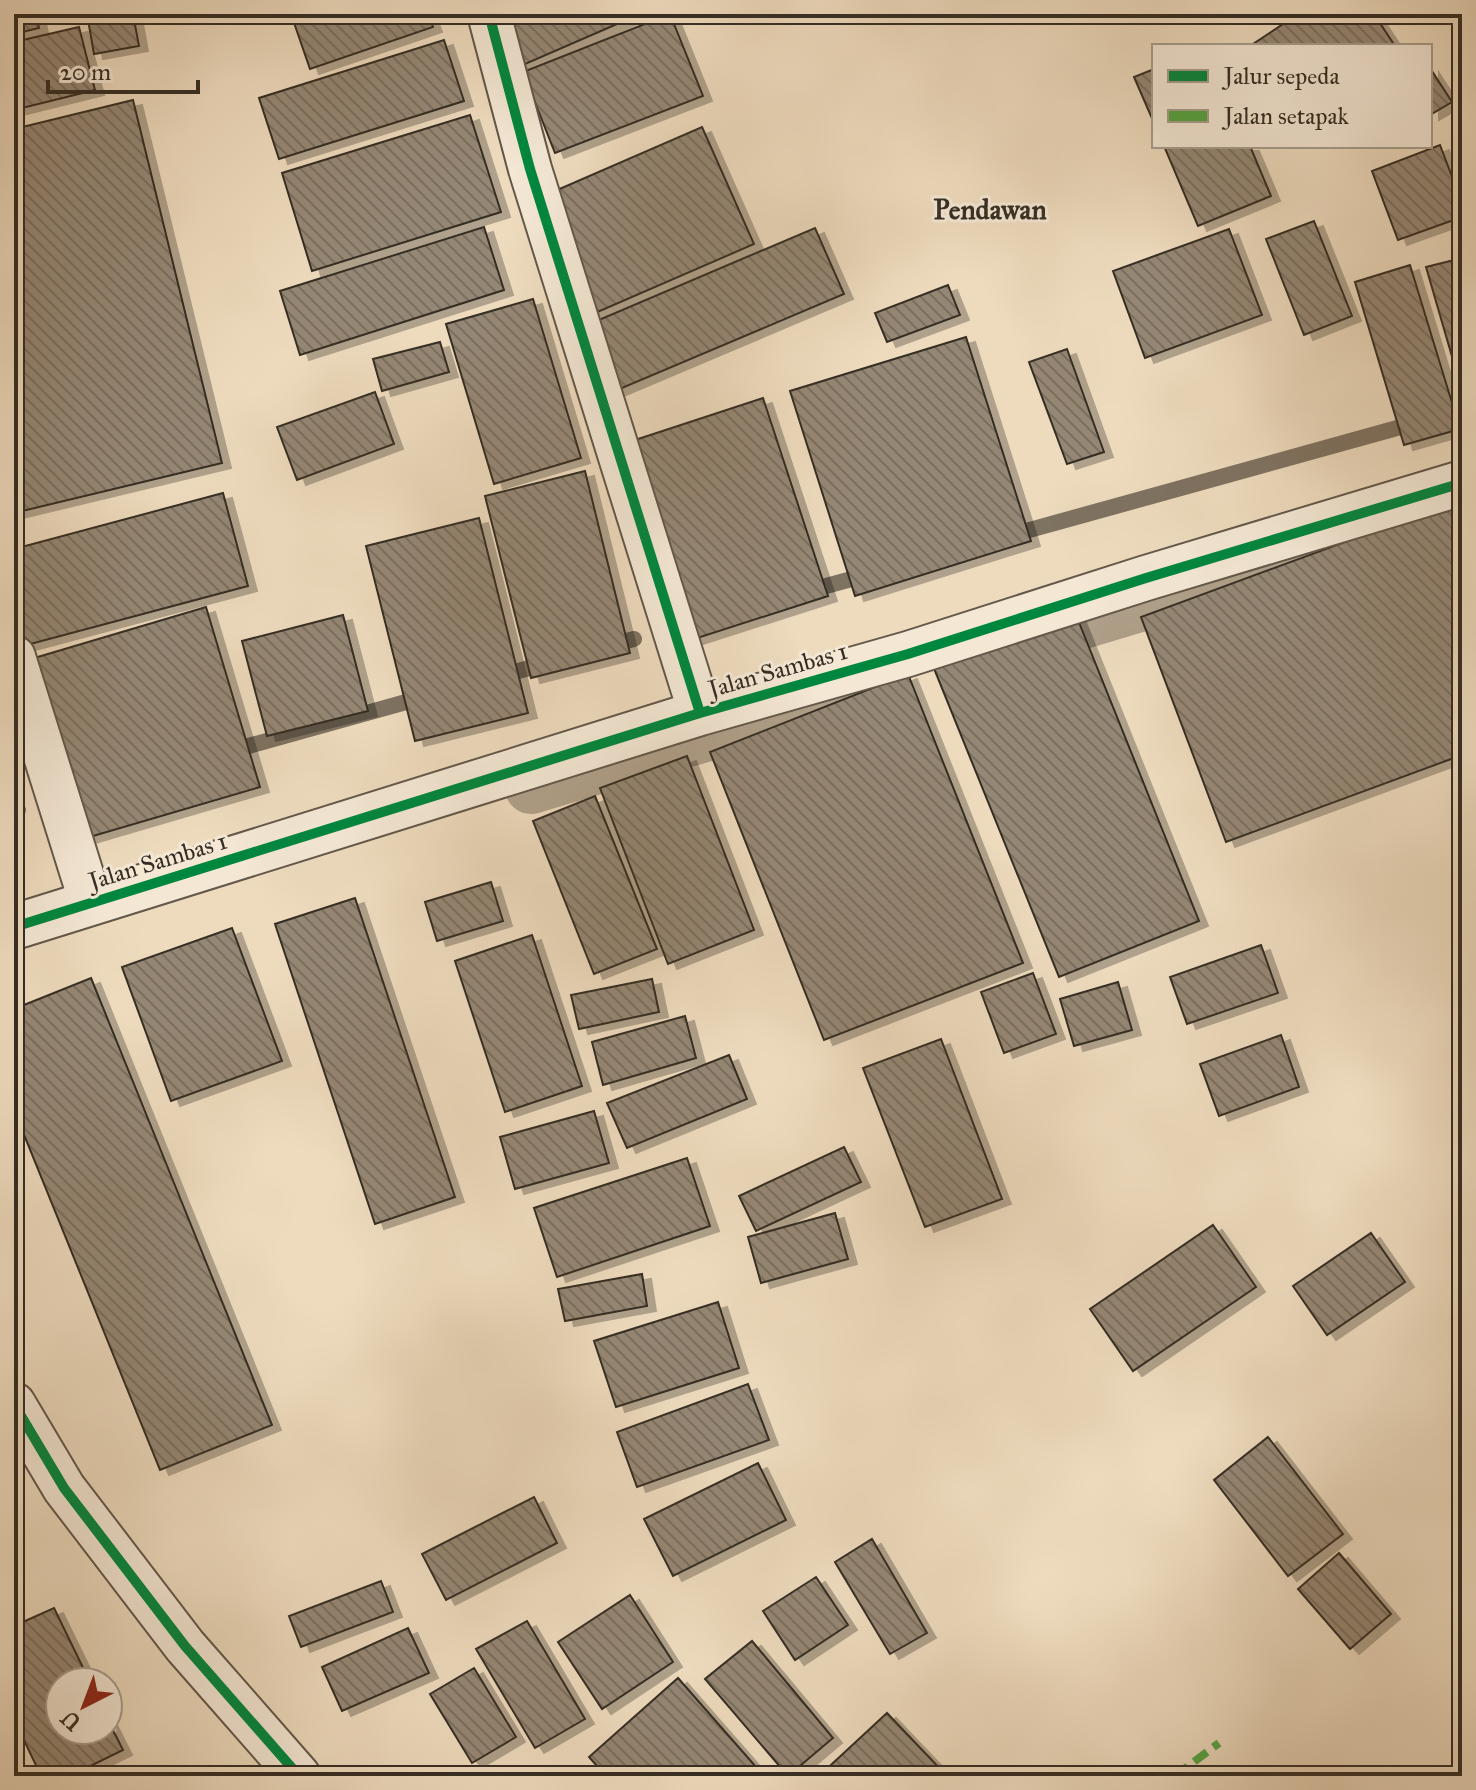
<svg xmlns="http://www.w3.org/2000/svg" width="1476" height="1790" font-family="'IM FELL Great Primer',serif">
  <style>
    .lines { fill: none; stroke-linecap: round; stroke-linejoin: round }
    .stream { stroke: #7e7261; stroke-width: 16 }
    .canal { stroke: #afa08a; stroke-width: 52 }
    .building { fill: url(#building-back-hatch); stroke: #352d24; stroke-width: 2; filter: url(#shadow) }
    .minor-casing { stroke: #63584a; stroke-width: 46 }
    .tertiary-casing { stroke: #63584a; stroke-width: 48 }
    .minor { stroke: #f4e8d5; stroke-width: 42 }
    .tertiary { stroke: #f4e8d5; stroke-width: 44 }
    .quiet { stroke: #53a442; stroke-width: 8; stroke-dasharray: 16 8; stroke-linecap: butt }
    .cycleway-casing { stroke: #f4e8d5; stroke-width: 15 }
    .cycleway { stroke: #00873e; stroke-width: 10 }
    .labels { text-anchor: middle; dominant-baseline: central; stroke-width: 6; stroke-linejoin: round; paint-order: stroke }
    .street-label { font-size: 24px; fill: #352d24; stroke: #f4e8d5 }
    .quarter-label { font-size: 28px; font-weight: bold; fill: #352d24; stroke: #f4e8d5 }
  </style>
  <defs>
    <pattern id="building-back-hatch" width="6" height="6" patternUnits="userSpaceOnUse" patternTransform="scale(2)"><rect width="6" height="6" fill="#958774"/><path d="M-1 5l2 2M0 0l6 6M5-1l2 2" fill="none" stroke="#7a6f5f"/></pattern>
    <filter id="shadow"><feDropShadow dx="9" dy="5" stdDeviation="0" flood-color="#0004"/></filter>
  </defs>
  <rect width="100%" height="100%" fill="#eedbbe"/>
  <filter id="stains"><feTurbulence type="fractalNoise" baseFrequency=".0025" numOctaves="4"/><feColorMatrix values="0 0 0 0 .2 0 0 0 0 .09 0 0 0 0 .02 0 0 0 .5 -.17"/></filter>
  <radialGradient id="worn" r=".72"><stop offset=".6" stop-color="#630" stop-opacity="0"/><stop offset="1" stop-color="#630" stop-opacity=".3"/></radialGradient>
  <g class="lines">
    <!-- stream -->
    <path class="stream" d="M1008,536L1462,410
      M804,592L870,574
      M608,646L634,639
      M497,677L547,663
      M227,752L424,697
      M14,811L18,810"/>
    <!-- canal -->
    <path class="canal" d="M1013,644L1462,509
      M531,788L862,689"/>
  </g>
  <!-- building -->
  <path class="building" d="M14,14H36L39,28L14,34Z
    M87,14H133L139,46L94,54Z
    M291,14H428L433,27L310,69Z
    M493,14H640L516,68Z
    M670,14L703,96L555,153L523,72Z
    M1298,14H1374L1395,46H1250Z
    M79,27L95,90L14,110V42Z
    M444,40L464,101L279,159L259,98Z
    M1430,68L1452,102L1430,115Z
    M1154,69V123L1134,77Z
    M133,100L222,463L14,513V129Z
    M470,115L501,212L312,271L282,173Z
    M702,127L754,244L593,314L541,197Z
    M1440,145L1462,203V217L1398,240L1372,171Z
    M1164,146H1250L1271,196L1198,226Z
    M1314,221L1352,316L1304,335L1266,239Z
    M484,227L504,290L300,355L280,291Z
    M815,228L844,294L615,391L587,325Z
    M1229,229L1262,315L1145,358L1113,271Z
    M1462,258V391L1426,267Z
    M1410,265L1460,429L1404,445L1355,282Z
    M948,285L960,315L887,342L875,313Z
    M533,299L581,458L494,484L446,324Z
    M966,337L1031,541L855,596L790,391Z
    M440,342L449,372L382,391L373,359Z
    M1067,349L1104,452L1067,464L1029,362Z
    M375,392L394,444L297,480L277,427Z
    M763,398L828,596L688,641L623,444Z
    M585,471L630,653L531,678L485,496Z
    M223,493L248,586L19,647L14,628V549Z
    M1459,500L1462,506V755L1226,842L1141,617Z
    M479,518L528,713L415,741L366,546Z
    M206,607L260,787L76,841L21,662Z
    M1074,610L1199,921L1059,977L933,666Z
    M343,615L368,711L267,736L242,641Z
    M908,674L1023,963L824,1040L710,752Z
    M687,756L754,930L668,964L600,788Z
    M595,796L657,949L594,974L533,821Z
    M491,882L503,921L437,941L425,902Z
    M355,898L455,1197L375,1224L275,924Z
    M232,928L282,1061L171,1101L122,967Z
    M532,935L582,1086L505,1112L455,961Z
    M1261,945L1278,993L1187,1024L1170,977Z
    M1033,973L1056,1034L1004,1053L981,992Z
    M91,978L272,1425L160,1470L14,1110V1009Z
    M652,979L659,1012L579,1029L571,995Z
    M1118,982L1132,1030L1074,1046L1060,999Z
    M685,1016L696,1058L603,1085L592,1042Z
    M1281,1035L1299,1087L1219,1116L1200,1064Z
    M941,1039L1002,1199L925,1227L863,1068Z
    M729,1055L747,1099L627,1148L607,1103Z
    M594,1111L609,1163L515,1189L500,1137Z
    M844,1147L861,1182L756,1231L739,1196Z
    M687,1158L710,1226L557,1277L534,1208Z
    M835,1213L848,1259L761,1283L748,1237Z
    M1213,1225L1256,1287L1133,1371L1090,1309Z
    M1371,1233L1405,1282L1327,1335L1293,1286Z
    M642,1274L647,1306L565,1321L558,1289Z
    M718,1302L739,1368L616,1407L594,1341Z
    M748,1384L769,1440L637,1487L617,1432Z
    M1268,1437L1343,1534L1288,1576L1214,1480Z
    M758,1463L786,1520L673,1576L644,1519Z
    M534,1497L557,1543L446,1600L422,1554Z
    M872,1539L927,1633L890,1654L835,1562Z
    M1339,1553L1391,1614L1350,1649L1298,1589Z
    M816,1577L848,1625L795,1660L763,1611Z
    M381,1581L393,1612L301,1647L289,1616Z
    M630,1595L673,1662L602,1709L558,1642Z
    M54,1608L90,1682H60V1730H108V1720L123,1750L70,1776H41L14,1719V1626Z
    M527,1621L585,1719L535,1748L476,1649Z
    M408,1628L429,1673L342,1711L322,1667Z
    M752,1641L833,1738L788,1776L705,1679Z
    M474,1668L516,1737L472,1763L430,1694Z
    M678,1678L764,1776H606L589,1757Z
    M887,1713L947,1776H819Z"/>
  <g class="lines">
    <defs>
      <path id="minor" d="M489,14L530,169L700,713
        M14,657L91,903
        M14,1404L64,1488L185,1646L299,1776"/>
      <path id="tertiary" d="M14,927L700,713L908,654L1146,578L1462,483"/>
    </defs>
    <!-- minor casing -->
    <use href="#minor" class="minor-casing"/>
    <!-- tertiary casing -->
    <use href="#tertiary" class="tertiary-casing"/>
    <!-- minor -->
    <use href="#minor" class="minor"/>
    <!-- tertiary -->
    <use href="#tertiary" class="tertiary"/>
    <!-- quiet -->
    <path class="quiet" d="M1175,1776L1219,1743"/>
    <defs>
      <path id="cycleway" d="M489,14L530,169L700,713
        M14,927L700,713L908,654L1146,578L1462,483
        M14,1404L64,1488L185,1646L299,1776"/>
    </defs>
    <!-- cycleway casing -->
    <use href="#cycleway" class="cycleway-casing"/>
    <!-- cycleway -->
    <use href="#cycleway" class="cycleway"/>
  </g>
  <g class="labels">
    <!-- street labels -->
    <g class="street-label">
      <text transform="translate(778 670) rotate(-16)">Jalan Sambas 1</text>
      <text transform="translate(158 861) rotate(-17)">Jalan Sambas 1</text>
    </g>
    <!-- quarter labels -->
    <g class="quarter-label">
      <text x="990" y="209">Pendawan</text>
    </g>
  </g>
  <!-- margin -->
  <rect width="1476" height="1790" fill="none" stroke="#eedbbe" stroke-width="48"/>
  <rect x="16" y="16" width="1444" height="1758" fill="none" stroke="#352d24" stroke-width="4"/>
  <rect x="24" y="24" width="1428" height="1742" fill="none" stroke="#352d24" stroke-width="2"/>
  <!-- legend -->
  <rect x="1152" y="44" width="280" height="104" fill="#f4e8d5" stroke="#a89d8e" stroke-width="2"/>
  <rect x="1168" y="70" width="40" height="12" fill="#00873e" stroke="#a89d8e" stroke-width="2"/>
  <text x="1224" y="84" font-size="24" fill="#352d24">Jalur sepeda</text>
  <rect x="1168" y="110" width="40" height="12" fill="#53a442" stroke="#a89d8e" stroke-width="2"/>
  <text x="1224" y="124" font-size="24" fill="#352d24">Jalan setapak</text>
  <!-- north arrow -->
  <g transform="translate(84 1706) rotate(222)"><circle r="38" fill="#f4e8d5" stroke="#a89d8e" stroke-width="2"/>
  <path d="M0-6L14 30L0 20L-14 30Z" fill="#8f2418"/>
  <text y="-12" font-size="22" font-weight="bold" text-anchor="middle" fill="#352d24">U</text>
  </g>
  <!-- scale -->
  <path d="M48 80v12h150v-12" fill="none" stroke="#352d24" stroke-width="4"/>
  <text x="60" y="80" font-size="24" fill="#352d24" stroke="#f4e8d5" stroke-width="6" paint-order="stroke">20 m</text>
  <rect width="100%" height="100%" filter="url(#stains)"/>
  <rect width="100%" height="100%" fill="url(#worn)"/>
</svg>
